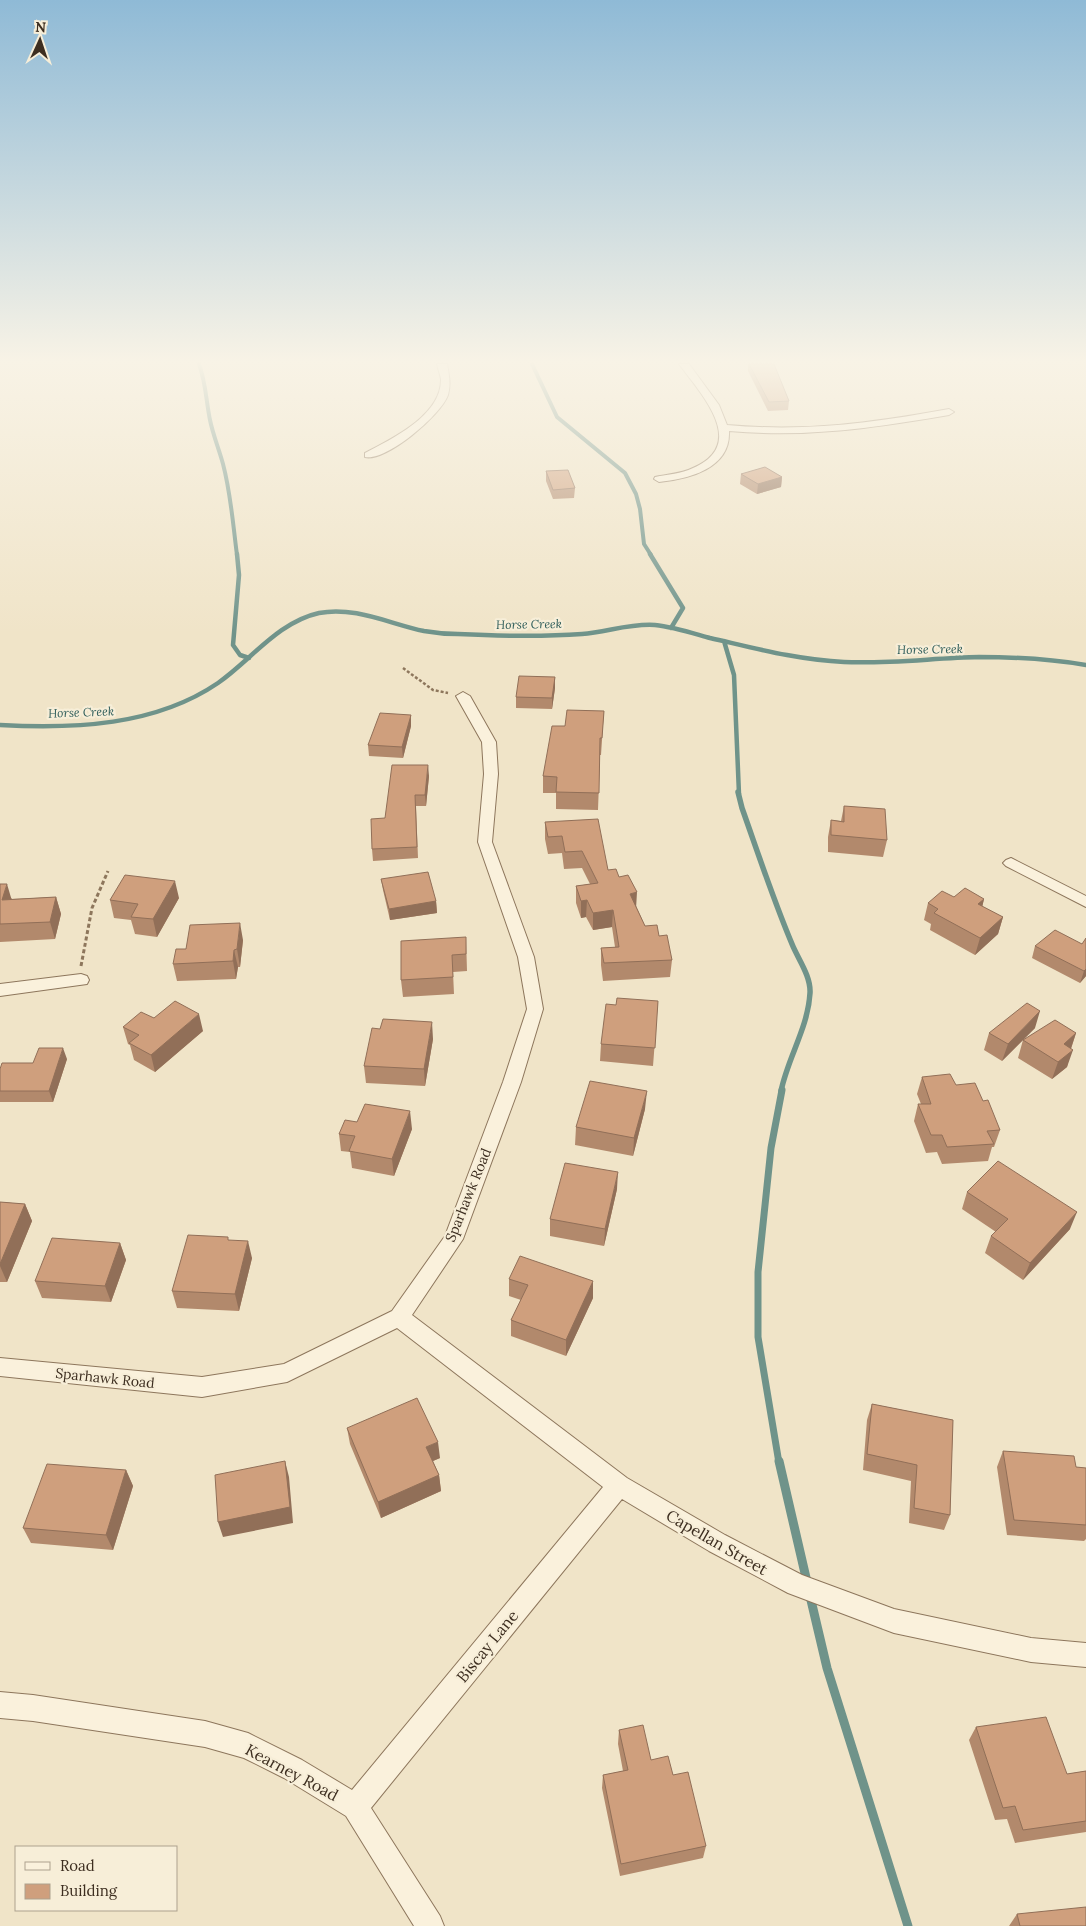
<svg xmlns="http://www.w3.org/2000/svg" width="1086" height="1926" font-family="Lora,serif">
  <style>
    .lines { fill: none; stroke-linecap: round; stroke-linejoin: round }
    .stream-far4 { stroke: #6f938a; stroke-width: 4 }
    .stream-far3 { stroke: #6f938a; stroke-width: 4.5 }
    .stream-far2 { stroke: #6f938a; stroke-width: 5.5 }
    .stream-far1 { stroke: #6f938a; stroke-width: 7 }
    .stream { stroke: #6f938a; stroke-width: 9 }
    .street-casing { stroke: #8d765c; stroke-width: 2 }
    .path-far1 { stroke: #8d765c; stroke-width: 2.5; stroke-dasharray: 3 2; stroke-linecap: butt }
    .path { stroke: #8d765c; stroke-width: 3; stroke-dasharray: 4 2.5; stroke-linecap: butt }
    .street { fill: #faf1dc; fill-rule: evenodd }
    .wall { fill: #b2896c }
    .shaded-wall { fill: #916f58 }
    .building { fill: #cf9f7d; stroke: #916f58 }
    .labels { text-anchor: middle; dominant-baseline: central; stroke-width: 4.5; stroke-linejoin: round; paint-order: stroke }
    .far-water-label { font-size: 12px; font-style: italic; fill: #2f5d5a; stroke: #f7eed8 }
    .street-label { font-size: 14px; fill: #3d2e20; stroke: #f7eed8 }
    .near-street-label { font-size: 16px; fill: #3d2e20; stroke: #f7eed8 }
  </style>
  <rect width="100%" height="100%" fill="#f0e4c8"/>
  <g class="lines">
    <!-- stream-far4 -->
    <path class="stream-far4" d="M199,364C206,383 206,401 210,420C213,435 219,449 223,464C231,494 233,525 237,555
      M532,364L557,417L625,473L636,494L640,509L644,544L651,555"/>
    <!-- stream-far3 -->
    <path class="stream-far3" d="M237,554L239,575L233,645L240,655L249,658
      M650,554L683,608L671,628
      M724,641L734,675L739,794
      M0,725C74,729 155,726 218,683C251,660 278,622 319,613C355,606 390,624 424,631C435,633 447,634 458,634C499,636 541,637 582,634C607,632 631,623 655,625C674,627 692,633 710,638C754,648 798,660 844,662C889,664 934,658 979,657C1015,657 1051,659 1086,665"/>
    <!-- stream-far2 -->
    <path class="stream-far2" d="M738,792L742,808C758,853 773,899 792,944C798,959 811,976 810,993C808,1028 788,1057 781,1091"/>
    <!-- stream-far1 -->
    <path class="stream-far1" d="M779,1463L758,1337V1272L771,1148L782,1090"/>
    <!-- stream -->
    <path class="stream" d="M779,1461L807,1582
      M810,1596L827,1668L908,1926"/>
    <defs>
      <path id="street" d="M437,364H447C449,375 451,384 448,395C441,415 386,462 365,457V453C392,439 442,415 441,379C440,374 438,369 437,364Z
        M679,364H689L719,405L727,425C806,432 872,423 949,409L954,412L949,415C873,428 806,438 729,431C731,469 688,479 659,482L654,479L655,477C668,474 681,474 693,468C749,444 701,394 679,364Z
        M463,692L470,696L496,742L498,774L492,842L534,957L543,1009L521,1082L463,1239L412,1315L627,1478L725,1535L802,1575L894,1609L1031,1638L1086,1643V1667L1031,1662L894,1633L788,1593L709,1551L622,1499L371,1808L440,1916L444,1926H414L346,1816L284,1778L244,1758L205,1747L33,1721L0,1718V1692L33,1695L205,1721L248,1733L302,1760L352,1790L603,1487L397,1328L287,1382L202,1397L0,1376V1358L202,1377L284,1364L392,1311L445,1236L503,1082L527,1009L518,957L478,842L484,774L482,742L456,696Z
        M1011,858L1086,896V907L1006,866L1003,863L1006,860Z
        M81,974L87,976L89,980L87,984L0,996V984Z"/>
    </defs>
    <!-- street casing -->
    <use href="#street" class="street-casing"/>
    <!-- path-far1 -->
    <path class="path-far1" d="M403,668L433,690L448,693"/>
    <!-- path -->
    <path class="path" d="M81,966L92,908L108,871"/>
    <!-- street -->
    <use href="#street" class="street"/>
  </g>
  <!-- wall -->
  <path class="wall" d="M748,364H774L789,401L788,410L768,411L748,371Z
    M546,471L575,488L574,498L553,499L546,481Z
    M741,474L782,477L781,487L757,494L740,484Z
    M555,677V688L552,709L516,708V697Z
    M604,711L601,755H600L598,810L556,809V793H543V776L565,726Z
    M411,715V726L403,758L369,756L368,745Z
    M429,776L426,806H416L418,858L373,861L372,849Z
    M844,806L887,840L883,857L828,852V837L831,820L841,821Z
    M545,822L608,870L619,877L636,906L645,926L659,936L672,960L670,977L603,981L601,965V948L615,947L612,927L593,930L586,917L581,918L576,903V886L590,884L582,868L564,869L562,853L548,854L545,839Z
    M381,879L436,901L437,913L390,920L383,890Z
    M0,884L12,899L56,897L61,914L55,939L0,942Z
    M954,897L984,899L982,907L1003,917L998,934L975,955L930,930L931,924L924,920L928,903Z
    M179,898L157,937L135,934L131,920L114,918L110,900Z
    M466,937L467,971L453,972L454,994L403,997L401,980Z
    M243,940L240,967H238L236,979L177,981L173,964L186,949Z
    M1082,944L1086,976L1080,983L1032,958L1035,946Z
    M658,1001L653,1066L600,1061L601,1044L616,1005Z
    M154,1018L203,1031L155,1072L134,1060L130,1045L128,1044L123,1027Z
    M1035,1028L1002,1061L984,1050L989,1033Z
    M1076,1033L1071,1049L1067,1067L1052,1079L1018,1058L1023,1040Z
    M433,1039L425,1086L366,1083L364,1066Z
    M67,1059L53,1102H0V1069L33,1063Z
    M922,1077L956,1085L983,1101L1000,1130L994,1147H992L988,1161L942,1164L937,1152L926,1153L914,1121L918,1104H921L917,1094Z
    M645,1109L633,1156L575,1145L576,1127Z
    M357,1122L412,1129L394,1176L352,1168L350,1152L341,1151L339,1134Z
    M617,1189L604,1246L550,1236V1219Z
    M967,1192L1070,1229L1023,1280L985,1253L991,1236L996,1232L962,1209Z
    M0,1202L25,1204L32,1221L7,1282H0Z
    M229,1240L252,1258L239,1311L177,1308L172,1291Z
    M120,1243L126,1260L111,1302L42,1298L35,1281Z
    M509,1279L593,1298L566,1356L511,1336V1320L521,1300L509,1296Z
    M872,1404L953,1420L950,1515L944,1530L909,1523L911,1481L863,1470L867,1420Z
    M347,1428L440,1458L433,1461L439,1475L441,1491L381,1518L350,1444Z
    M1003,1451L1076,1467L1086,1468V1539L1084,1541L1007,1535L997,1467Z
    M126,1470L133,1486L113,1550L31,1543L23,1528Z
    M976,1727L1067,1774L1086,1771V1832L1015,1843L1007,1819L995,1820L969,1740Z
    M619,1730L651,1760L673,1775L706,1846L703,1858L620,1876L602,1788L603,1775L623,1771L618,1744Z
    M1017,1914L1086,1926H1009Z"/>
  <!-- shaded-wall -->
  <path class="shaded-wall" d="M782,477L781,487L757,494L758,484Z
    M555,677V688L552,709V698Z
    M411,715V726L403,758L402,747Z
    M428,765L429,776L426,806L425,795Z
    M175,881L179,898L157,937L153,919Z
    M7,884L12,901L2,900Z
    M637,892L636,909L630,894Z
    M56,897L61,914L55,939L50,922Z
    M984,899L980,916L978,904Z
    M587,900L586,917L581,918V901Z
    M436,901L437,913L390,920L389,909Z
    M613,910L612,927L593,930V913Z
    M1003,917L998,934L975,955L980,938Z
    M240,923L243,940L240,967L237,949Z
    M234,950L238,967L236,979L233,961Z
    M1086,969V976L1080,983L1084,971Z
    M1040,1011L1035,1028L1002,1061L1008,1044Z
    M199,1014L203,1031L155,1072L151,1055Z
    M432,1022L433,1039L425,1086L424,1069Z
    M1076,1033L1070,1051L1064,1044Z
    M63,1048L67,1059L53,1102L49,1091Z
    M1073,1050L1067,1067L1052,1079L1058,1062Z
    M647,1091L645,1109L633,1156L634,1138Z
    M410,1111L412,1129L394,1176L392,1159Z
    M618,1172L617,1189L604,1246L605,1229Z
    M25,1204L32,1221L7,1282L0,1266V1264Z
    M1077,1212L1070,1229L1023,1280L1030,1263Z
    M248,1241L252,1258L239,1311L235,1294Z
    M120,1243L126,1260L111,1302L105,1286Z
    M593,1281V1298L566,1356V1340Z
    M438,1442L440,1458L428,1463L426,1447Z
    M285,1461L289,1477L293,1523L223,1537L218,1522Z
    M126,1470L133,1486L113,1550L106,1535Z
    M439,1475L441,1491L381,1518L378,1502Z"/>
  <!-- building -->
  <path class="building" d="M749,364H774L789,401L769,402Z
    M765,467L782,477L758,484L741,474Z
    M568,470L575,488L553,490L546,471Z
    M519,676L555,677L552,698L516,697Z
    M567,710L604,711L602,738H600L599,793L556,792L557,777L543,776L552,726H565Z
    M380,713L411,715L402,747L368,745Z
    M392,765H428L425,795H415L417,847L372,849L371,819L385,818Z
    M844,806L885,809L887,840L831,835V820L844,822Z
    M598,819L608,870L616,869L619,877L628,875L637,892L630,894L645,926L657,925L659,936L667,935L672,960L604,963L601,948L619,947L613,910L593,913L587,900L581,901L576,886L598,883L582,851L565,852L562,836L548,837L545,822Z
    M428,872L436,901L389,909L381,879Z
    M125,875L175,881L153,919L131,917L138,904L110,900Z
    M0,884H7L2,900L56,897L50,922L0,924Z
    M965,888L984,899L978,904L1003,917L980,938L934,913L938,909L928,903L942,891L954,897Z
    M240,923L237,949L234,950L233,961L173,964L176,949H186L190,925Z
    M1055,930L1082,944L1086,938V969L1084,971L1035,946Z
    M466,937V954L452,955L453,977L401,980V941Z
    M617,998L658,1001L655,1048L601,1044L606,1004L616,1005Z
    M175,1001L199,1014L151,1055L129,1043L139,1035L123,1027L141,1012L154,1018Z
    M1027,1003L1040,1011L1008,1044L989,1033Z
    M383,1019L432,1022L424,1069L364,1066L372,1028L380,1029Z
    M1055,1020L1076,1033L1064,1044L1073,1050L1058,1062L1023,1040Z
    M39,1048H63L49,1091H0V1069L2,1063H33Z
    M950,1074L956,1085L975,1083L983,1101L988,1100L1000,1130L987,1131L994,1144L947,1147L942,1135H931L918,1104H931L922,1077Z
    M590,1081L647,1091L634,1138L576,1127Z
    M365,1104L410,1111L392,1159L349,1151L355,1136L339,1134L345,1120L357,1122Z
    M998,1161L1077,1212L1030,1263L991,1236L1008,1219L967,1192Z
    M565,1163L618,1172L605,1229L550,1219Z
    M0,1202L25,1204L0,1264Z
    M188,1235L228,1237V1240L248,1241L235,1294L172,1291Z
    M52,1238L120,1243L105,1286L35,1281Z
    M520,1256L593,1281L566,1340L511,1320L528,1285L509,1279Z
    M417,1398L438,1442L426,1447L439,1475L378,1502L347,1428Z
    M872,1404L953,1420L950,1515L914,1508L917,1465L867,1454Z
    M1003,1451L1074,1456L1076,1467L1086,1468V1525L1014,1520Z
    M285,1461L290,1507L218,1522L215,1475Z
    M47,1464L126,1470L106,1535L23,1528Z
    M1046,1717L1067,1774L1086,1771V1821L1023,1830L1015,1806L1003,1808L976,1727Z
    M643,1725L651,1760L668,1756L673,1775L688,1772L706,1846L621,1864L603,1775L628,1770L619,1730Z
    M1086,1907V1926H1020L1017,1914Z"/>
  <!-- sky -->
  <linearGradient id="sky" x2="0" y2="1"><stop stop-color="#8fbad6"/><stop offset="0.57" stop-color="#f8f3e6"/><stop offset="1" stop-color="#f8f3e6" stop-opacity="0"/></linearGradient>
  <rect width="1086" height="634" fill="url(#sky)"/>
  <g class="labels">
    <!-- far-water labels -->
    <g class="far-water-label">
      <text transform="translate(529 624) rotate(-1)">Horse Creek</text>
      <text transform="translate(930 649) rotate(-1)">Horse Creek</text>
      <text transform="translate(81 712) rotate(-2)">Horse Creek</text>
    </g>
    <!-- street labels -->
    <g class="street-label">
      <text transform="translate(468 1195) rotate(-68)">Sparhawk Road</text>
      <text transform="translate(105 1378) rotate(6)">Sparhawk Road</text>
    </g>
    <!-- near-street labels -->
    <g class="near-street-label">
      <text transform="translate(717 1542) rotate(30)">Capellan Street</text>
      <text transform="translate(487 1646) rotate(-51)">Biscay Lane</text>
      <text transform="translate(292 1772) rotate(28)">Kearney Road</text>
    </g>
  </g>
  <!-- legend -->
  <rect x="15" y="1846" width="162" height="65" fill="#f7eed8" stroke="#ada18e"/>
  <rect x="25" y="1862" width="25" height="8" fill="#faf1dc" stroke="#ada18e"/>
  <text x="60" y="1871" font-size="15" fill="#3d2e20">Road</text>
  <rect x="25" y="1884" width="25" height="15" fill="#cf9f7d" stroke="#ada18e"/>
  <text x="60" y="1896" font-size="15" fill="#3d2e20">Building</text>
  <!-- north arrow -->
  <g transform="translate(40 40) rotate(3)" stroke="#f7eed8" stroke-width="4" paint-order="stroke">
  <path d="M0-4L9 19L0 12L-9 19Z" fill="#3d2e20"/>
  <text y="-8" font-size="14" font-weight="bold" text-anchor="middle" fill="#3d2e20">N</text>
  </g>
</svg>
